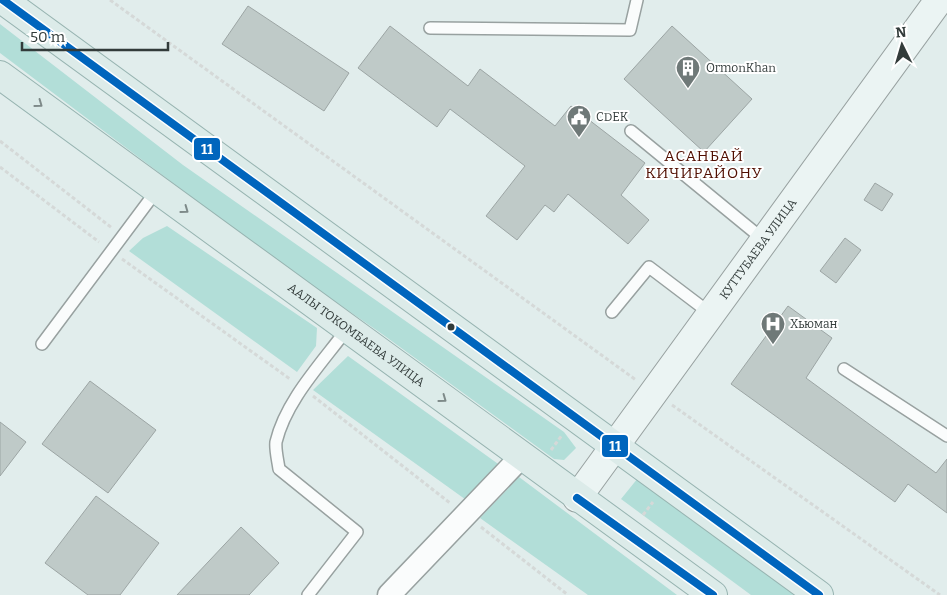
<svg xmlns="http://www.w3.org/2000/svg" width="947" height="595" font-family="Bitter,serif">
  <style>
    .green { fill: #b2ded8 }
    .building { fill: #bfcac8; stroke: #9ca5a4 }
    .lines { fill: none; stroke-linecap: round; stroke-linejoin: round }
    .lane-casing { stroke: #98a1a0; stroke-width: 14 }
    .street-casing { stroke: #98a1a0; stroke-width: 25 }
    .secondary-casing { stroke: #98a1a0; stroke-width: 30 }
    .primary-casing { stroke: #96b3b0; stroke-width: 30 }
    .path { stroke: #d5d9d8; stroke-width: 3; stroke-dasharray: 4 2.5; stroke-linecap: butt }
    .lane { stroke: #fafcfc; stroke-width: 11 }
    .street { stroke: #fafcfc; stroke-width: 22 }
    .secondary { stroke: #ebf4f3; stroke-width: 28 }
    .primary { stroke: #dcebe9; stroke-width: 28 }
    .bus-1-casing { stroke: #fff; stroke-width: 11 }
    .bus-1 { stroke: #0065bd; stroke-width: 8 }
    .oneway { stroke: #7e8a89 }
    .bus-dot { fill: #323b3a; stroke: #fff; stroke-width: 2 }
    .labels { text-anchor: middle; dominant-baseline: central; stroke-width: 4; stroke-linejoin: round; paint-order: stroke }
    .poi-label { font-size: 12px; fill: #323b3a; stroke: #fff; text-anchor: start }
    .street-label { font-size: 12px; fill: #323b3a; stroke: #fff }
    .quarter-label { font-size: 15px; letter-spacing: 1px; fill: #500e00; stroke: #fff }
    .line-badge { stroke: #fff; stroke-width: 2 }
    .badge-label { font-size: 14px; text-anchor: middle; font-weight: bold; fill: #fff }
  </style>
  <rect width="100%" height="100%" fill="#e1edec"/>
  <!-- green -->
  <path class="green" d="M0,24L183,165L564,432L576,448L564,460L554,459L382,334L274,259L0,53Z
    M167,226L317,328L316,346L297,372L129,251L143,238Z
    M348,356L501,466L469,502L313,390Z
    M519,477L677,595H588L480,518Z
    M638,478L798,595H751L621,499Z"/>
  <!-- building -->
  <path class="building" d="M248,6L349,73L324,111L222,44Z
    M390,26L468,86L480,69L555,126L571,106L645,163L621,195L649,220L628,244L568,194L554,212L545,205L517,240L486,216L525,166L450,109L437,127L358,68Z
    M672,26L752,99L704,152L624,79Z
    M875,183L893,194L882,211L864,200Z
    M845,238L861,250L836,283L820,271Z
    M788,306L832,338L806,378L936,473L947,459V513L908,484L895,502L731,384Z
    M90,381L156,430L108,493L42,444Z
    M0,422L26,442L0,476Z
    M96,496L159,543L120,595H88L45,563Z
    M241,527L279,563L249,595H177Z"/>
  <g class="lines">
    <defs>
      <path id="lane" d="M430,28L630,30L637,0
        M631,131L764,240
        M612,312L649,267L711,314
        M42,344L157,190
        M844,369L947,436
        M308,595L357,532L279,469C278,461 275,450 276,442C286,400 322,363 347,329"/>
      <path id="street" d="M389,595L521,457"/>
      <g id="secondary">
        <path id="s1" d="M577,498L939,0"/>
      </g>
      <g id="primary">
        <path d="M3,0L819,595"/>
        <path id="s2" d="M0,75L713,595"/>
      </g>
    </defs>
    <!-- lane casing -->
    <use href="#lane" class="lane-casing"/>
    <!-- street casing -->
    <use href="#street" class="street-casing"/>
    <!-- secondary casing -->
    <use href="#secondary" class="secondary-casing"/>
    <!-- primary casing -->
    <use href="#primary" class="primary-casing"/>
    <!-- path -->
    <path class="path" d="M110,0L636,380
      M0,141L112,228
      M0,167L99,242
      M122,259L290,379
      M313,396L450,503
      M672,405L940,595
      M551,450L562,435
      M643,515L653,502
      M481,527L568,595"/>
    <!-- lane -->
    <use href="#lane" class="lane"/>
    <!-- street -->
    <use href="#street" class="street"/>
    <!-- secondary -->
    <use href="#secondary" class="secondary"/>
    <!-- primary -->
    <use href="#primary" class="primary"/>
    <defs>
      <path id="bus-1" d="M3,0L819,595
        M577,498L713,595"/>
    </defs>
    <!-- bus-1 casing -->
    <use href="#bus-1" class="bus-1-casing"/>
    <!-- bus-1 -->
    <use href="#bus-1" class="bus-1"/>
  </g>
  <!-- one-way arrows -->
  <defs><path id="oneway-chevron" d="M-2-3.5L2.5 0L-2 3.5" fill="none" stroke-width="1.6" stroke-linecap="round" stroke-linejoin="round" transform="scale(1.25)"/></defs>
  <g class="oneway">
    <use href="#oneway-chevron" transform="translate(39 104) rotate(36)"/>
    <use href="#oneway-chevron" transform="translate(185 210) rotate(36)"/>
    <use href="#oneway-chevron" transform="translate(443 399) rotate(36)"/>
  </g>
  <!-- icons -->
  <defs>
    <symbol id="building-pin" viewBox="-11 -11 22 30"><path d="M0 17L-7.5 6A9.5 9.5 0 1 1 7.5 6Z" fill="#6f7978" stroke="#fff"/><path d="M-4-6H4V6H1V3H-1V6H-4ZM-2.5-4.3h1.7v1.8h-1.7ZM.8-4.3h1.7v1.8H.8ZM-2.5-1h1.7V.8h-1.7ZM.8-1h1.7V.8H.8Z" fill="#fff"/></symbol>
    <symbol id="civic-pin" viewBox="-11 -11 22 30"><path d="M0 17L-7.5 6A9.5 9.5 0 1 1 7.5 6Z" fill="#6f7978" stroke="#fff"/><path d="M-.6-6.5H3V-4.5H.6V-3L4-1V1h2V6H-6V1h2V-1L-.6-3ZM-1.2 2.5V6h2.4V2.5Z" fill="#fff"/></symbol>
    <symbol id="hospital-pin" viewBox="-11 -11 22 30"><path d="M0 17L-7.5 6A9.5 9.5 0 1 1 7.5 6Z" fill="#6f7978" stroke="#fff"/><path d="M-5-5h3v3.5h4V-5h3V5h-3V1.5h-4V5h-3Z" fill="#fff"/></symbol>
  </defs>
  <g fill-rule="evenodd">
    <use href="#building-pin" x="674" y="54" width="28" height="38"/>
    <use href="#civic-pin" x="565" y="103" width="28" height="38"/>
    <use href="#hospital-pin" x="759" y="310" width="28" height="38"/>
  </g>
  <!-- markers -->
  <circle class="bus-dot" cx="451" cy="327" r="4.5"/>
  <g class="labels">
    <!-- poi labels -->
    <g class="poi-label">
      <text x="706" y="68">OrmonKhan</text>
      <text x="596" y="117">CDEK</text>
      <text x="790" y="324">Хьюман</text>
    </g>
    <!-- street labels -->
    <g class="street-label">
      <text stroke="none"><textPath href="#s1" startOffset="308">КУТТУБАЕВА УЛИЦА</textPath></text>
      <text stroke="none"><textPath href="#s2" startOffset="441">ААЛЫ ТОКОМБАЕВА УЛИЦА</textPath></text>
    </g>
    <!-- quarter labels -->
    <g class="quarter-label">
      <text x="704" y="156">АСАНБАЙ<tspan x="704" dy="17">КИЧИРАЙОНУ</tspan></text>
    </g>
  </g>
  <g class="line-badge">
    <rect x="193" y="137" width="28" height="24" rx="5" fill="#0065bd"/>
    <rect x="601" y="434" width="28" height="24" rx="5" fill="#0065bd"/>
  </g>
  <g class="badge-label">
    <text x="207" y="154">11</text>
    <text x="615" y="451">11</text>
  </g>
  <!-- north arrow -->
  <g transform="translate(902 45) rotate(355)" stroke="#ffffff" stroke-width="4" paint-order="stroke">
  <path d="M0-4L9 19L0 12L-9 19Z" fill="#323b3a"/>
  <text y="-8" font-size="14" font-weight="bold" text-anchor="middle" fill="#323b3a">N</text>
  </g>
  <!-- scale -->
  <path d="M22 42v8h146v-8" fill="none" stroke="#323b3a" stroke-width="2.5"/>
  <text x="30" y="42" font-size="15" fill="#323b3a" stroke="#ffffff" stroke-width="4" paint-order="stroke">50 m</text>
</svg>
